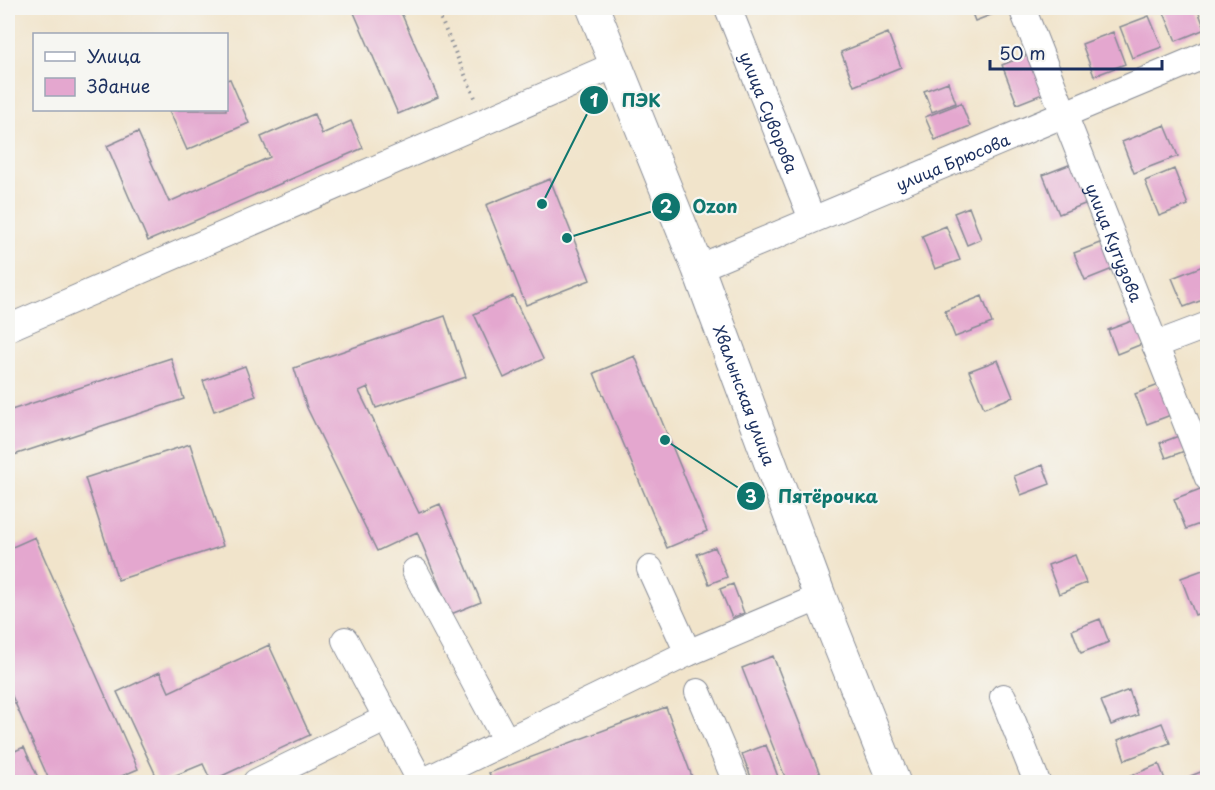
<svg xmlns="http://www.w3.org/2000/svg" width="1215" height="790" font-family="'Playpen Sans',sans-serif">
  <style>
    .building { fill: #e4a7cf }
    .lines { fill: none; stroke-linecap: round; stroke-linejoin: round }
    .minor-casing { stroke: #868a94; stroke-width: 28 }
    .major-casing { stroke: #868a94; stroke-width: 34 }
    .path { stroke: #868a94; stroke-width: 4; stroke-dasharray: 1.5 4.5; stroke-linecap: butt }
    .minor { stroke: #fff; stroke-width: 26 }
    .major { stroke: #fff; stroke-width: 32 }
    .labels { text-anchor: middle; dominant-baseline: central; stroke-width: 4.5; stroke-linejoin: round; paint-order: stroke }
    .street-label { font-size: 16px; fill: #1b2f5e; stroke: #f6f6f2 }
    .leader { fill: none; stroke: #0f766e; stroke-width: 2 }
    .callout-dot { fill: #0f766e; stroke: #f6f6f2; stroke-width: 2 }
    .mark-label { font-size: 18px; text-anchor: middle; font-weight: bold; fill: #fff }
    .callout-label { font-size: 18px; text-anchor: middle; font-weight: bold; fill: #0f766e; stroke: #f6f6f2; stroke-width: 4.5; stroke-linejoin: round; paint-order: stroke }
  </style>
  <rect width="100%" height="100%" fill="#f6f6f2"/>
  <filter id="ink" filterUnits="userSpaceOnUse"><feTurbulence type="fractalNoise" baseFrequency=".0167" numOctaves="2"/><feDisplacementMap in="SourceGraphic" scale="12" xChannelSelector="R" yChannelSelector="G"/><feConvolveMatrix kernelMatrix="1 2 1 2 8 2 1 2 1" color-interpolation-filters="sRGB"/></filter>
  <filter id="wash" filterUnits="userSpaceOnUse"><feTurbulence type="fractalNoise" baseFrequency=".008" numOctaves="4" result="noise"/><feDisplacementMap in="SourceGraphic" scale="24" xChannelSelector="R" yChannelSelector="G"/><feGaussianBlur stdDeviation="1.35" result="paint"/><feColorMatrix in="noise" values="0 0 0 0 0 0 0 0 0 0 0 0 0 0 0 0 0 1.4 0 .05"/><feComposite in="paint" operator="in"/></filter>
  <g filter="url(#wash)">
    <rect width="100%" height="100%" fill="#f1e4cb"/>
    <g id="blocks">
      <!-- building -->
      <path class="building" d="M352,8H399L438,97L398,114Z
        M970,8H1009L975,21Z
        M1162,8H1197L1205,29L1176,41Z
        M1149,16L1162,47L1132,58L1120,27Z
        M1113,32L1125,64L1094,76L1082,44Z
        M888,33L901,67L854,86L841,52Z
        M1035,52L1050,91L1017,104L1002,65Z
        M230,79L249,123L187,150L169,110H226V80Z
        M948,82L956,103L932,112L924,91Z
        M961,103L970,126L935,140L925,117Z
        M314,114L322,134L351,121L363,148L148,241L107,146L138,132L169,202L270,157L261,137Z
        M1165,125L1178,156L1134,173L1122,142Z
        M1079,161L1095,200L1059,214L1043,175Z
        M1174,169L1188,205L1159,216L1145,181Z
        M550,179L590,280L526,305L486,205Z
        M969,207L981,239L967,245L954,213Z
        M946,226L960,260L935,269L922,236Z
        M1110,239L1120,266L1085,280L1074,253Z
        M1208,264V298L1184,307L1172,278Z
        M513,296L543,359L504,378L474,314Z
        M982,296L992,323L955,337L945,311Z
        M445,316L466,377L376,408L368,387L359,391L419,513L440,504L481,602L451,614L417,532L377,551L307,408L294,368Z
        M1137,319L1147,342L1117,354L1108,330Z
        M635,356L707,531L667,548L594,373Z
        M171,358L184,399L14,455L8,434V411Z
        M998,360L1013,397L984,408L969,371Z
        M245,366L256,396L214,411L203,381Z
        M1164,383L1176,413L1147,424L1135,394Z
        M1184,434L1190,449L1166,458L1160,443Z
        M190,444L223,546L118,580L85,478Z
        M1043,465L1050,484L1021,495L1014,476Z
        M1203,488L1208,498V521L1186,529L1174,499Z
        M35,537L138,769L108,782H50L8,687V549Z
        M715,547L727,577L709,584L697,554Z
        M1075,555L1086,583L1059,594L1048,565Z
        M1208,568V610L1195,615L1181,578Z
        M733,584L744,613L732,618L720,589Z
        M1100,619L1109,642L1081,653L1072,630Z
        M269,645L310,735L211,781L203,764L159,782L117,692L160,672L169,692Z
        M773,656L823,782H787L742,668Z
        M1129,690L1138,715L1111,725L1101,701Z
        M666,707L694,782H493L489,773Z
        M1162,723L1170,743L1125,760L1118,740Z
        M766,745L780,782H753L742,754Z
        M24,747L40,782H8V754Z
        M1159,764L1166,782H1131L1128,777Z
        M1208,769V782H1184L1183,779Z"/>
    </g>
  </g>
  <g filter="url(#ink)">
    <use href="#blocks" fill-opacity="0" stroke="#868a94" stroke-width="1.5"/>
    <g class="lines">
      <defs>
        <g id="minor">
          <path id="s1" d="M728,8L812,219"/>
          <path id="s2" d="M1022,8L1208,478"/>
          <path id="s3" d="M698,268L1208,54"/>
          <path d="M8,328L615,65"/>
          <path d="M1155,345L1208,325"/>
          <path d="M650,569L688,653"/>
          <path d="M415,571L506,741"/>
          <path d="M345,640L421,782"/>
          <path d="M698,692L736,782"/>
          <path d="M1003,697L1037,782"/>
          <path d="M256,782L387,718"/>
          <path d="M422,782L688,653L820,597"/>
        </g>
        <g id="major">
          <path id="s4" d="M593,8L698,268L820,597L894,782"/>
        </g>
      </defs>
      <!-- minor casing -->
      <use href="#minor" class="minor-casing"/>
      <!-- major casing -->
      <use href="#major" class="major-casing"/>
      <!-- path -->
      <path class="path" d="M436,8L476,100"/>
      <!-- minor -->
      <use href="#minor" class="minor"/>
      <!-- major -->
      <use href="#major" class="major"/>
    </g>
  </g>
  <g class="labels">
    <!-- street labels -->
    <g class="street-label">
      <text stroke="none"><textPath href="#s1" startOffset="112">улица Суворова</textPath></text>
      <text stroke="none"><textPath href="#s3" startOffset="276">улица Брюсова</textPath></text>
      <text stroke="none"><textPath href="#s2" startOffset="252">улица Кутузова</textPath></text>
      <text stroke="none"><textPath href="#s4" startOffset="416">Хвалынская улица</textPath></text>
    </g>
  </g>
  <!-- callouts -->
  <path class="leader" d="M542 204L594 100M567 238L666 207M665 440L751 496"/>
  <g class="callout-dot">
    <circle cx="542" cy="204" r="6"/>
    <circle cx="567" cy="238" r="6"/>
    <circle cx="665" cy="440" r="6"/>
    <circle cx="594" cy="100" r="15"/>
    <circle cx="666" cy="207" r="15"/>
    <circle cx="751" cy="496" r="15"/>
  </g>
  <g class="mark-label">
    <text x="594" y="107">1</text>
    <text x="666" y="213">2</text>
    <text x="751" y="503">3</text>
  </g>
  <g class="callout-label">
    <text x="641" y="107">ПЭК</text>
    <text x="715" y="213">Ozon</text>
    <text x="828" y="503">Пятёрочка</text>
  </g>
  <!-- margin -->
  <rect width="1215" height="790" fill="none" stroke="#f6f6f2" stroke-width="30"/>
  <!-- legend -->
  <rect x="33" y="33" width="195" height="78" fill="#f6f6f2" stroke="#9ea6b7" stroke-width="1.5"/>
  <rect x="45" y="52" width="30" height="9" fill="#ffffff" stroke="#9ea6b7" stroke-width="1.5"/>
  <text x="87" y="63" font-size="18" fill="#1b2f5e">Улица</text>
  <rect x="45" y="78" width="30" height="18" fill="#e4a7cf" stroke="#9ea6b7" stroke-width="1.5"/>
  <text x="87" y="93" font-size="18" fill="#1b2f5e">Здание</text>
  <!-- scale -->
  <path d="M990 60v9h172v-9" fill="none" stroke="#1b2f5e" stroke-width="3"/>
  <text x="999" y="60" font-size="18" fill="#1b2f5e" stroke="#f6f6f2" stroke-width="4.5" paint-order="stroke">50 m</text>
</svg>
